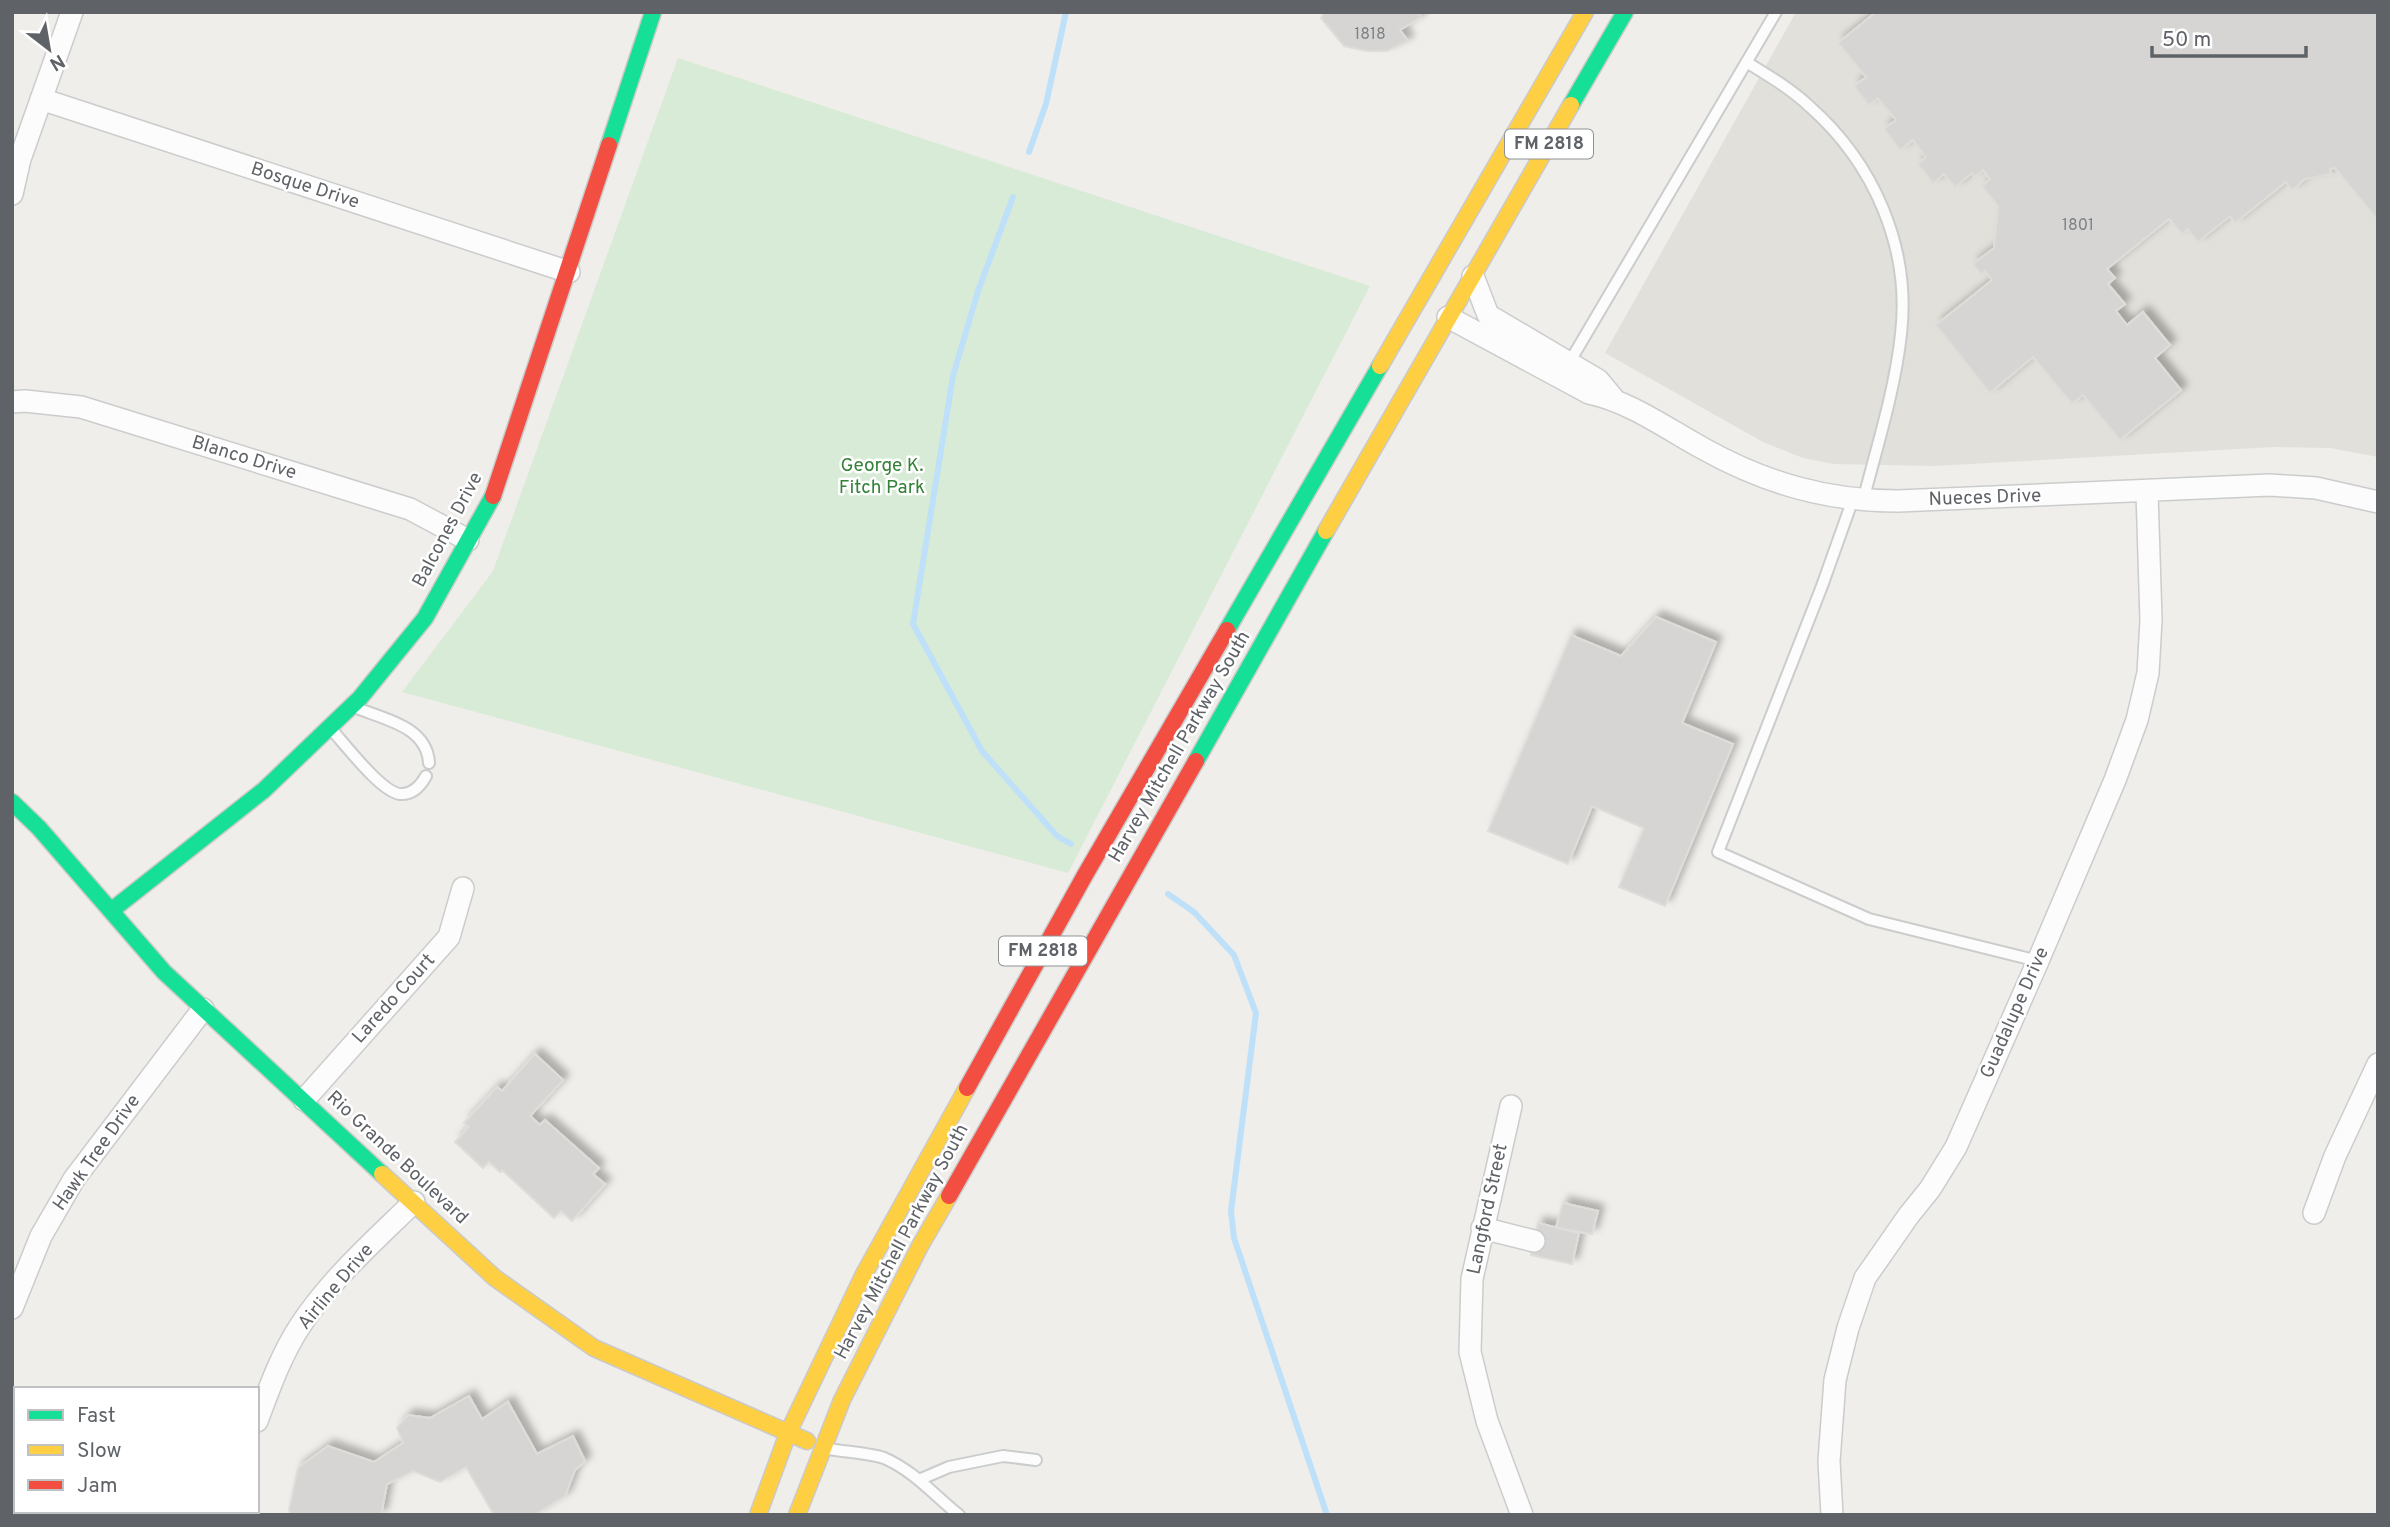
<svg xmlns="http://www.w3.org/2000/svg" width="2390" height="1527" font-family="Overpass,sans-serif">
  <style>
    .education { fill: #e2e0da }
    .green { fill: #d8ebd6 }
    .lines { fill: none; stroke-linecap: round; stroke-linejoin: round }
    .stream { stroke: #bfe0f9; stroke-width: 6 }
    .building { fill: #d6d5d3; stroke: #deddd9; stroke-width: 2; filter: url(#shadow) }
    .lane-casing { stroke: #cbcccc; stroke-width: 14 }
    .street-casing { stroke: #cbcccc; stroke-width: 24 }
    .fast-casing { stroke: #cacacb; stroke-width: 19 }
    .slow-casing { stroke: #cacacb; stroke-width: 19 }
    .jam-casing { stroke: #cacacb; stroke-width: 19 }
    .lane { stroke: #fdfcfc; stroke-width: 10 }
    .street { stroke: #fdfcfc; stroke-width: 21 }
    .fast { stroke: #16e098; stroke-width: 16 }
    .slow { stroke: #ffcf43; stroke-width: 16 }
    .jam { stroke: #f24e42; stroke-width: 16 }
    .labels { text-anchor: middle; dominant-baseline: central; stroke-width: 5; stroke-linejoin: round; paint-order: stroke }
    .number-label { font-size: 16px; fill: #7e8184 }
    .shield { fill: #fff; stroke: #8f9295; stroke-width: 2 }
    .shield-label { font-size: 18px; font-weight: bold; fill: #5f6368 }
    .street-label { font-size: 19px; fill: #5f6368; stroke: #fff }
    .park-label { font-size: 19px; fill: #348238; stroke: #fff }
  </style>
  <defs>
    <filter id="shadow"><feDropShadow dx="6" dy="-6" stdDeviation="3.5" flood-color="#0004"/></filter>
  </defs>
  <rect width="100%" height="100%" fill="#efeeea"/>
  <!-- education -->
  <path class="education" d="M1796,12H2378V457L2330,448L2273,447L1934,466L1833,464L1803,458L1763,442L1605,353Z"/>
  <!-- green -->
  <path class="green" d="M678,58L1370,286L1068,873L402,692L493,571Z"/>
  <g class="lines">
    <!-- stream -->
    <path class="stream" d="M1029,152L1046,104L1066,12
      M1013,197L978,291L953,376L913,624L982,751L1057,836L1071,844
      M1168,894L1194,912L1234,955L1256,1013L1231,1211L1234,1238L1327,1515"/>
  </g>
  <!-- building -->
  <path class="building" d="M1320,12H1418L1421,17L1400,30L1408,41L1387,51H1367L1344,46L1321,18L1323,14Z
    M1876,12H2378V220L2335,168L2330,169L2331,174L2305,179L2292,190L2286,182L2235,223L2230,216L2198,242L2188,229L2182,234L2169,219L2107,269L2115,278L2108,284L2125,304L2116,311L2127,325L2143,312L2170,345L2155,358L2181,390L2120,440L2083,395L2072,404L2033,357L1990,393L1936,325L1992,280L1985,271L1981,274L1973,264L1994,248L1998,206L1982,186L1990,179L1983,170L1974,177L1972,173L1955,187L1944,174L1933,183L1918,164L1926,157L1913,140L1900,150L1884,129L1896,120L1878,98L1869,105L1854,86L1866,77L1838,43Z
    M1656,617L1716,642L1682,723L1733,744L1665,906L1619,887L1644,828L1592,806L1568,864L1488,831L1571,635L1621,656Z
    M535,1054L563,1080L530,1116L540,1125L545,1120L599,1168L593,1174L605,1184L572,1221L561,1211L554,1218L502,1170L500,1172L489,1162L483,1168L455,1142L469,1127L464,1123L497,1087L502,1091Z
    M1563,1203L1598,1211L1592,1234L1556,1228Z
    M1538,1223L1579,1233L1572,1264L1531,1255Z
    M469,1396L482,1419L508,1402L537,1454L573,1436L585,1461L575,1470L565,1496L534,1515H494L466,1467L440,1482L413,1471L387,1484L381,1515H291L289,1510L298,1468L328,1446L374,1462L403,1443L397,1428L408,1415L430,1418Z"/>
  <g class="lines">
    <defs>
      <path id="lane" d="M1748,63C1769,76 1791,89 1809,106C1874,163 1911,248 1901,334C1895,390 1877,446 1863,501
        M1569,363L1776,12
        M1853,499L1822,586L1718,852L1869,919L2038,961
        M354,707C383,719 427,726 429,763
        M331,729C345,744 381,792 400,794C413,795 421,785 426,776
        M829,1449C845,1452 869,1453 884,1458C914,1471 934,1495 959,1515
        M921,1479L949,1467L1003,1456L1036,1460"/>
      <path id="street" d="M41,99L569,272
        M12,194L20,159L72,12
        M1473,276L1488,315L1598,380L1613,398
        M1448,317L1589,393C1631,402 1667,429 1704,449C1765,483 1827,501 1898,501L2270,485L2316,488L2378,502
        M12,402L25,401L81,407L410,509L468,540
        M304,1100L449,937L463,888
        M1511,1106L1472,1279L1470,1352L1487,1421L1522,1515
        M2314,1213L2335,1156L2378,1064
        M1482,1228L1534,1241
        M12,1308L41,1236L74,1179L203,1009
        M257,1421C269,1389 281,1355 300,1326C330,1280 374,1241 414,1202
        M12,1513L18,1515
        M221,1515L222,1511
        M1832,1515L1829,1461L1835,1380L1848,1328L1865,1278L1909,1215L1930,1189L1956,1147L2038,961L2115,780L2137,720L2148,673L2151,620L2147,492"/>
      <path id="fast" d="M1571,105L1625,12
        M609,145L653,12
        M1227,630L1380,366
        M1196,761L1326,531
        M12,802L39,828L164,972L382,1174
        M112,910L264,790L360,698L425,618L493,496"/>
      <path id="slow" d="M1380,366L1585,12
        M1326,531L1571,105
        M382,1174L495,1278L594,1348L807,1441
        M758,1515L788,1433L864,1274L967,1088
        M797,1515L842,1400L920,1246L949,1196"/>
      <path id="jam" d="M493,496L609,145
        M967,1088L1085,875L1227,630
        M949,1196L1196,761"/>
    </defs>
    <!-- lane casing -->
    <use href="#lane" class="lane-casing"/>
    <!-- street casing -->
    <use href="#street" class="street-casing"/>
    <!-- fast casing -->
    <use href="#fast" class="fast-casing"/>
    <!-- slow casing -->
    <use href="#slow" class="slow-casing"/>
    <!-- jam casing -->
    <use href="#jam" class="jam-casing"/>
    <!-- lane -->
    <use href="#lane" class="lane"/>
    <!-- street -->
    <use href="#street" class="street"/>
    <!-- fast -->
    <use href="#fast" class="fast"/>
    <!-- slow -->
    <use href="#slow" class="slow"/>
    <!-- jam -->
    <use href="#jam" class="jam"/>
  </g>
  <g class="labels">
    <!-- number labels -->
    <g class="number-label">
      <text x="1370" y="35">1818</text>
      <text x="2078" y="226">1801</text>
    </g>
    <!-- shield labels -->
    <g class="shield">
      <rect x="1505" y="129.5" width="88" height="29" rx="5"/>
      <rect x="999" y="936.5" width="88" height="29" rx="5"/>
    </g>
    <g class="shield-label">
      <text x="1549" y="144">FM 2818</text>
      <text x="1043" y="951">FM 2818</text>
    </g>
    <!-- street labels -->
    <g class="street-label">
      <text transform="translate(305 186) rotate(18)">Bosque Drive</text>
      <text transform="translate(244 458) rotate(17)">Blanco Drive</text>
      <text transform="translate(1985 498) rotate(-2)">Nueces Drive</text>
      <text transform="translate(448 530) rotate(-62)">Balcones Drive</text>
      <text transform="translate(1180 747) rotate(-60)">Harvey Mitchell Parkway South</text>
      <text transform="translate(394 999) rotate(-48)">Laredo Court</text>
      <text transform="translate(2015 1013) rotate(-66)">Guadalupe Drive</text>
      <text transform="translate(97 1153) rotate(-55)">Hawk Tree Drive</text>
      <text transform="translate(397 1158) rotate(43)">Rio Grande Boulevard</text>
      <text transform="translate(1488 1209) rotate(-78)">Langford Street</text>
      <text transform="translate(902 1242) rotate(-62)">Harvey Mitchell Parkway South</text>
      <text transform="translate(336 1287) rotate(-50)">Airline Drive</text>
    </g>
    <!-- park labels -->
    <g class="park-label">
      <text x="882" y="466">George K.<tspan x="882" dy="22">Fitch Park</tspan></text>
    </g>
  </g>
  <!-- border -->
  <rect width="2390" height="1527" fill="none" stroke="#5f6368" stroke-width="28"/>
  <!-- legend -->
  <rect x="14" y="1387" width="245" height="126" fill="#ffffff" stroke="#bfc1c3" stroke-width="2"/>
  <rect x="28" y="1410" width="35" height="10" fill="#16e098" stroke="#bfc1c3" stroke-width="2"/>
  <text x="77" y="1422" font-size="21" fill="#5f6368">Fast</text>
  <rect x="28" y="1445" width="35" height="10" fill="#ffcf43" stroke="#bfc1c3" stroke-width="2"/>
  <text x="77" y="1457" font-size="21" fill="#5f6368">Slow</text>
  <rect x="28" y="1480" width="35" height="10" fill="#f24e42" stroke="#bfc1c3" stroke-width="2"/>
  <text x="77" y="1492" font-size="21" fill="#5f6368">Jam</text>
  <!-- north arrow -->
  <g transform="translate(49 49) rotate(149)" stroke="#ffffff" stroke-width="5" paint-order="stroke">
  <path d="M0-5L12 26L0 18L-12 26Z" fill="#5f6368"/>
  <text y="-10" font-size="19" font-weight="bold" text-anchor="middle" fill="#5f6368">N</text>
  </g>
  <!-- scale -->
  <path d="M2152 46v10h154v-10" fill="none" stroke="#5f6368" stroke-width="3.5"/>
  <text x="2162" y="46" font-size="21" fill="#5f6368" stroke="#ffffff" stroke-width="5" paint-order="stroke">50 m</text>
</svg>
